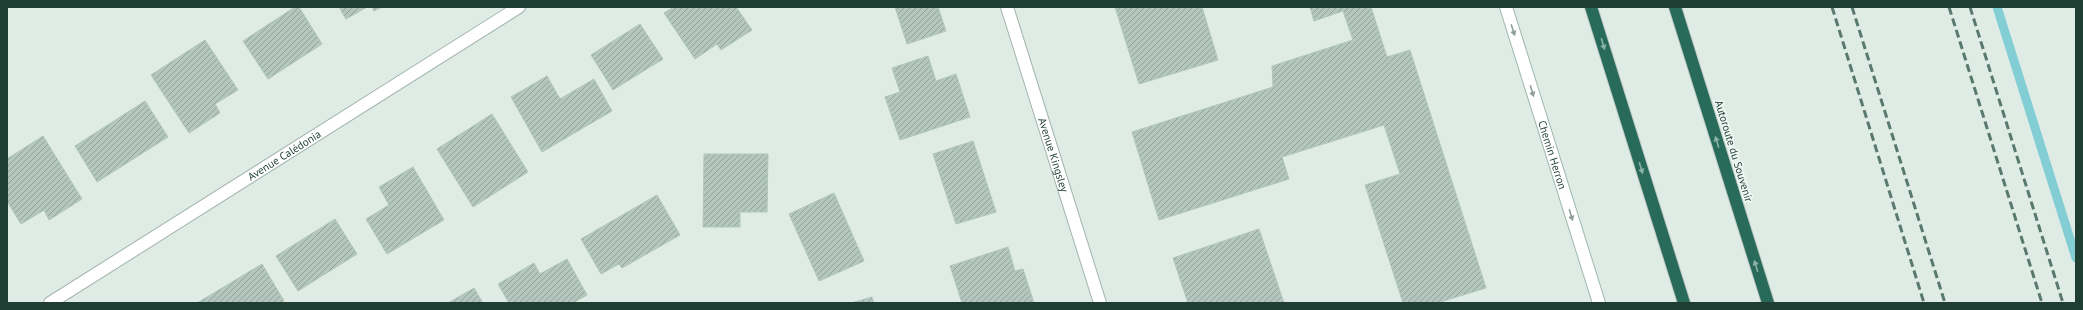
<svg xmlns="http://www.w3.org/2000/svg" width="2083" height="310" font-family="'PT Sans',sans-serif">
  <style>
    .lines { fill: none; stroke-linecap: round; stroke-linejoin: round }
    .stream { stroke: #83cdd5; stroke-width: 9 }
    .building { fill: url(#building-hatch); stroke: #b1c6bc }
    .minor-casing { stroke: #a2b4ac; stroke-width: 14 }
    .secondary-casing { stroke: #9db8ad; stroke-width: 14 }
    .motorway-casing { stroke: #c0c9c6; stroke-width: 14 }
    .minor { stroke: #fff; stroke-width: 12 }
    .secondary { stroke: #fff; stroke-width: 12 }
    .motorway { stroke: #296b5a; stroke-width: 12 }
    .rail { stroke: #59796e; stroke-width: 3; stroke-dasharray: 8 4; stroke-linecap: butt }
    .oneway { fill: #8f9e99 }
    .oneway2 { fill: #8cb2a7 }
    .labels { text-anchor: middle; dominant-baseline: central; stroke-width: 3.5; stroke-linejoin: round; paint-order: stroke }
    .street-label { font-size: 11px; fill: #1f3d33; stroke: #f0f8f4 }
  </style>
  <defs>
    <pattern id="building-hatch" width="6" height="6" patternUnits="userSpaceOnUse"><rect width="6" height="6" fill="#b4c7be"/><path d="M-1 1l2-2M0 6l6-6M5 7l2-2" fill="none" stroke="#92a39b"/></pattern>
  </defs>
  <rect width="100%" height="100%" fill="#dfece5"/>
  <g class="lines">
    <!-- stream -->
    <path class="stream" d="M1997,7L2076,258"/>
  </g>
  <!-- building -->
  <path class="building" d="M295,7H299L322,44L268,79L243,41Z
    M339,7H367L346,19Z
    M372,7H382L374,11Z
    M674,7H736L752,30L721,50L717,44L695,59L664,13Z
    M895,7H938L946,31L907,44Z
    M1115,7H1202L1218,60L1139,84Z
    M1310,7H1371L1387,57L1410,50L1486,288L1437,303H1403L1365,185L1400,174L1384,125L1282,157L1289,179L1159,220L1132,132L1273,87L1272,66L1353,40L1343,11L1314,21Z
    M640,24L663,59L613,90L591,55Z
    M205,40L238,90L215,104L220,113L189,133L151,75Z
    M928,56L936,81L956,74L970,117L900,140L885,97L900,92L892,68Z
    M547,76L560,99L594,79L612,111L542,152L511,97Z
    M145,101L168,137L97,182L75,146Z
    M492,114L528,172L473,207L437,149Z
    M43,136L82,199L49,220L44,210L21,224L7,201V159Z
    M973,141L996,212L956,224L933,154Z
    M704,154H768L767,212H740V227H703Z
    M413,167L444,220L387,254L366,219L389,205L379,187Z
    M834,193L864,261L819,281L789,214Z
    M657,195L680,235L622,268L619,264L601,274L581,239Z
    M335,219L357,254L298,291L276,256Z
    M1259,229L1284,303H1188L1173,258Z
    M1008,247L1015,271L1023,269L1034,303H962L950,266Z
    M567,259L587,295L573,303H509L498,284L534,263L540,274Z
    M262,264L284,301L281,303H197Z
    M474,288L483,303H448Z
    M872,297L874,303H851Z"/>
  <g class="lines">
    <defs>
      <g id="minor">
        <path id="s1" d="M1007,7L1100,303"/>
        <path id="s2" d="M50,303L519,7"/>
      </g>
      <g id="secondary">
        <path id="s3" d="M1506,7L1599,303"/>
      </g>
      <path id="motorway" d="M1591,7L1684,303
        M1675,7L1768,303"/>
    </defs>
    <!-- minor casing -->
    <use href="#minor" class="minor-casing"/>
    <!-- secondary casing -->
    <use href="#secondary" class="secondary-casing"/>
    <!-- motorway casing -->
    <use href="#motorway" class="motorway-casing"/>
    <!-- minor -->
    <use href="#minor" class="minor"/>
    <!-- secondary -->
    <use href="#secondary" class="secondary"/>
    <!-- motorway -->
    <use href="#motorway" class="motorway"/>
    <!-- rail -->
    <path class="rail" d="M1832,7L1924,303
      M1852,7L1945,303
      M1949,7L2042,303
      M1970,7L2063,303"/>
  </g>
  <!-- one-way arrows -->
  <defs><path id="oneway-solid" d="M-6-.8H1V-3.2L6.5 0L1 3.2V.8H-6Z"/></defs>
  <g class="oneway">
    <use href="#oneway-solid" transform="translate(1513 30) rotate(72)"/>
    <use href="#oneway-solid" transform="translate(1532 91) rotate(73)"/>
    <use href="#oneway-solid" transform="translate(1571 215) rotate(73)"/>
  </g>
  <g class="oneway2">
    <use href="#oneway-solid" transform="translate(1603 44) rotate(73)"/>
    <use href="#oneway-solid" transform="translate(1717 142) rotate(-107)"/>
    <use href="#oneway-solid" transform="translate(1641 168) rotate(73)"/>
    <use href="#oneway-solid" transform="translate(1756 266) rotate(-107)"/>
  </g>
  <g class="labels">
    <!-- street labels -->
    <g class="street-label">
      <text transform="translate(1734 151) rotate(73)">Autoroute du Souvenir</text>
      <text stroke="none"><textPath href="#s2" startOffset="277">Avenue Calédonia</textPath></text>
      <text stroke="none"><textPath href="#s1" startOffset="155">Avenue Kingsley</textPath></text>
      <text stroke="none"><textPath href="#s3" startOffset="155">Chemin Herron</textPath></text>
    </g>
  </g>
  <!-- border -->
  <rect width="2083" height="310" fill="none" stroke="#1f3d33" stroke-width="16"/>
</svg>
